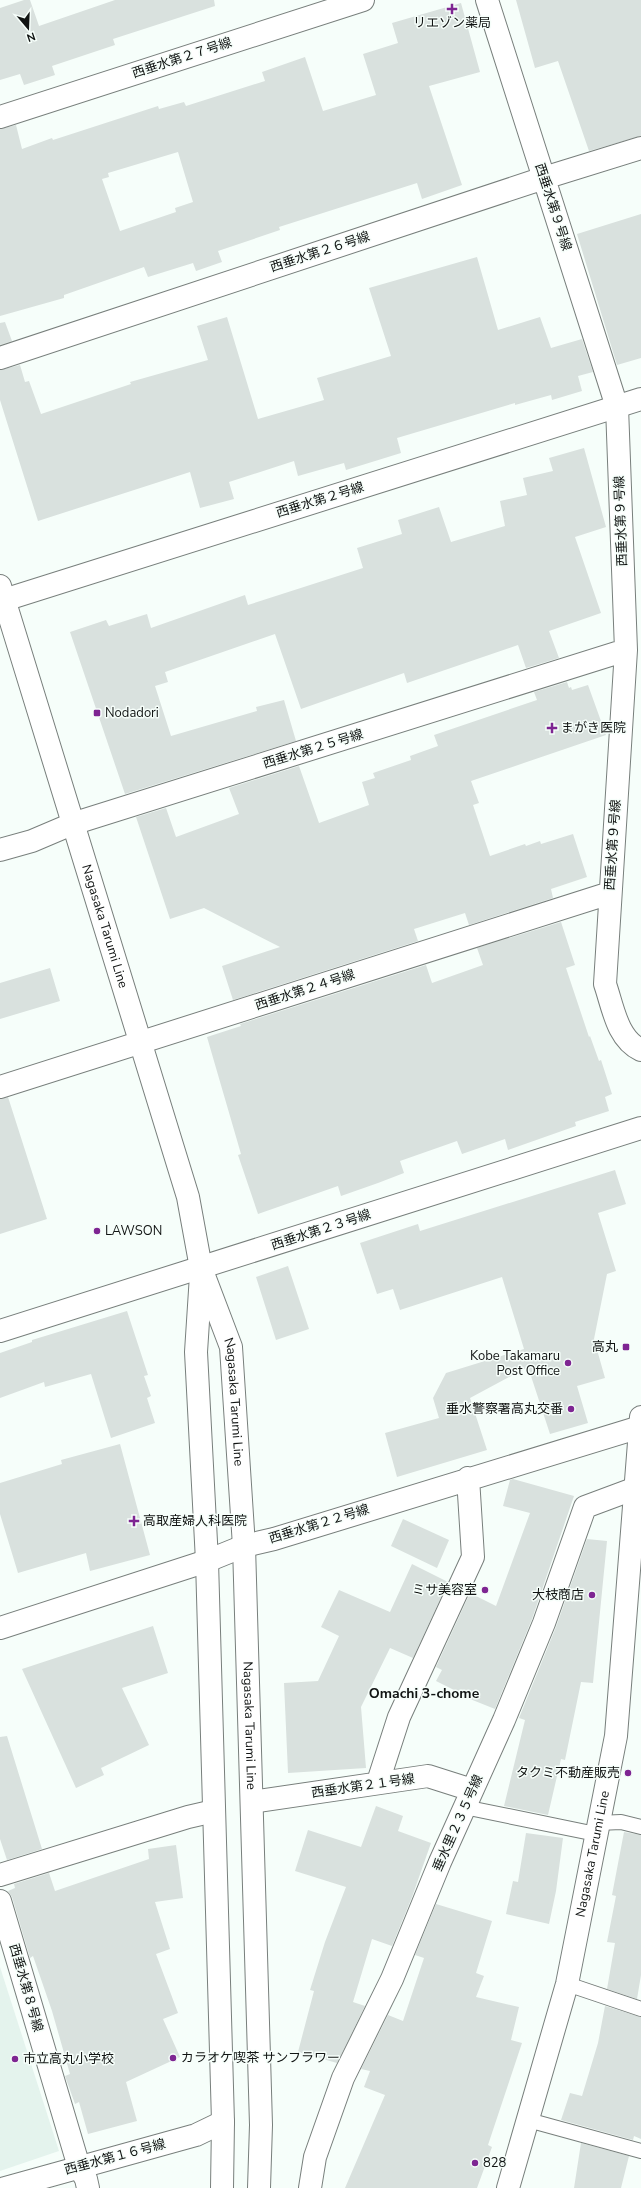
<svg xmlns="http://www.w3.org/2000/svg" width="641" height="2188" font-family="'Nunito Sans','Noto Sans JP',sans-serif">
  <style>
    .built { fill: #e4f3ed }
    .building { fill: #d9e1de; fill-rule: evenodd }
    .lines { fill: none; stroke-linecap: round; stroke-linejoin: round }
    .lane-casing { stroke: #787f7c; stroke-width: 16 }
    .street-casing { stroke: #787f7c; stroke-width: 24 }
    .secondary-casing { stroke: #787f7c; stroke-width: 24 }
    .lane { stroke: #fff; stroke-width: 14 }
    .street { stroke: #fff; stroke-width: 22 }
    .secondary { stroke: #fff; stroke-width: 22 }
    .poi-dot { fill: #7e2592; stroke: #f6fefa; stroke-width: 1.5 }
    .labels { text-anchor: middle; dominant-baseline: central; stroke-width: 3; stroke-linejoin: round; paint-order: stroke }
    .poi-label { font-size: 13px; fill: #111413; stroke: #f6fefa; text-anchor: start }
    .street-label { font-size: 13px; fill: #111413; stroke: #f6fefa }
    .neighbourhood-label { font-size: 14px; font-weight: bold; fill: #111413; stroke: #f6fefa }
  </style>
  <rect width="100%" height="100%" fill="#f6fefa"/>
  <!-- built -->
  <path class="built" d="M0,1967L59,2151L0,2171Z"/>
  <!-- building -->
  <path class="building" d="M24,0H30L39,26L115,0H214L215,6L113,39L115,45L52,66L55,75L24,85L20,74L0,80V8Z
    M516,0H641V136L589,151L558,61L535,68Z
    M461,3L480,72L429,86L462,185L422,199L417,183L279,227L280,230L218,251L222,262L196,271L193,263L148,277L144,267L64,295V298L0,316V129L16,125L22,149L52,138L53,140L158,106L159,109L184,102L186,106L265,81L262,72L305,57L323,111L376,95L363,54L398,43L392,23ZM178,152L193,202L175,208L176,212L120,231L102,179L109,177L108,173Z
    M641,214V358L617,365L577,234Z
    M477,257L498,330L540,317L551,348L582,339L593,372L578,376L582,391L552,400L551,395L515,405V403L397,438L401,453L346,470L344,463L298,476L294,461L229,482L234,499L200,508L190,472L38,521L0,400V370L20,365L25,382L29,381L41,414L131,384L130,382L208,360L197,326L227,317L258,419L324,400L317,378L391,356L369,288Z
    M5,322L12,341L0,345V323Z
    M584,448L606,527L575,537L601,613L549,631L559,658L526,668L518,645L407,683L404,673L301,709L275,634L165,672L168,682L155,686L171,736L257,711L256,707L284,700L296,741L125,794L70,632L106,620L109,626L147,614L151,628L245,595L248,605L363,568L357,548L402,534L398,520L439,507L451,542L505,526L500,501L527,495L523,478L553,471L549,458Z
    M567,682L569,688L571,687L572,690L588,685L606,735L471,781L479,803L473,805L490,856L525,844L526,846L540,841L541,844L573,834L587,877L551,889L553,898L469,925L465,913L414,929L418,941L233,1000L222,966L280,947L204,908L170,919L136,817L166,808L176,837L239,814L229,788L299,766L319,823L369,805L362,782L375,778L373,773L411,760L410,756L438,746L434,735L537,700L534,692Z
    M561,922L575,965L566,968L589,1037L590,1036L599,1061L601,1060L612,1094L605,1097L609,1111L575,1122L576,1126L508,1150L505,1139L462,1154L457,1141L400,1161L404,1173L378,1183L341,1196L338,1186L258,1214L238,1155L241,1154L207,1037L241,1026L240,1024L426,965L432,983L483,965L477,948Z
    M50,968L60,1001L0,1019V983Z
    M8,1097L47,1219L0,1234V1099Z
    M615,1170L626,1204L598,1213L616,1271L607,1274L594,1339L605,1378L577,1386L588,1423L550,1434L528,1367L470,1398L487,1450L397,1477L385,1433L439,1418L433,1398L446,1373L524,1349L502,1277L400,1310L393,1289L377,1294L360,1243L418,1224L420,1231Z
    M288,1266L309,1329L276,1340L256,1277Z
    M127,1311L148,1375L144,1376L151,1396L147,1398L155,1423L111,1438L91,1374L45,1387L44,1382L0,1398V1353L32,1342V1340Z
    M120,1444L150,1555L90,1571L86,1553L18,1573L0,1514V1483L62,1464L61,1460Z
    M513,1479L574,1496L532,1619L495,1709L470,1699V1698L436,1681L442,1670L436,1667L470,1593L496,1606L530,1513L503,1506L510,1480Z
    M403,1519L449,1540L437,1568L391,1546Z
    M587,1539L607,1541L593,1683L581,1682L565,1760L561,1759L548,1815L504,1806L525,1720L519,1718L556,1627Z
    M412,1564L448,1582L413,1658L390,1648L361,1707L366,1768L288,1773L284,1683L318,1681L339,1636L321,1627L339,1590L390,1612Z
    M153,1626L168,1673L122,1688L149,1745L101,1768L104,1775L76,1788L22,1669Z
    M7,1736L42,1849L7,1860L0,1839V1737Z
    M376,1806L403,1816L398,1831L431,1843L412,1897L392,1946L372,1939L353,2002L365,2006L337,2063L298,2052L314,1991L310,1990L325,1942L346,1887L295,1871L308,1830L361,1847Z
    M624,1832L641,1835V1975L637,1999L607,1989L615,1943L607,1942L616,1896L612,1895Z
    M526,1833L563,1838L556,1891L549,1924L506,1914L513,1881L518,1882Z
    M176,1845L183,1898L155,1902L170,1949L156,1954L178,2013L163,2019L180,2057L126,2082L137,2121L88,2134L79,2102L75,2104L65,2076L70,2074L52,2011L33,1956L30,1958L12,1897L8,1891L15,1888L14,1884L49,1873L55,1891L149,1859L148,1849Z
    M436,1904L492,1921L476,1973L484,1976L476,1997L519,2007L511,2040L522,2043L488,2145L492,2147L477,2188H345L385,2095L364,2087L370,2071L361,2069L388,2015L403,2021L424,1958L415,1955Z
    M605,2006L641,2017V2139L634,2136L633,2140L561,2120L570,2093L582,2096L598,2043Z
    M581,2143L629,2156L621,2188H574Z"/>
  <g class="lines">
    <defs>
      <path id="lane" d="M464,1807L596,1834
        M598,1823L621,1822L641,1827
        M567,1984L641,2009
        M528,2120L641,2151"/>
      <path id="street" d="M487,0L617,407L626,650L605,984C613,1007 617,1039 641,1050
        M0,117L363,0
        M0,358L544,178L641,148
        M0,850L32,841L72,824L626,650
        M0,1087L610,893
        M0,1331L641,1128
        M0,1628L207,1561L244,1546L274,1539L640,1427
        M378,1782L399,1717L473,1557L468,1478
        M252,1802L428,1776L472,1790
        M0,1875L188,1817L214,1811
        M0,1901L79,2167L86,2179L88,2188
        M5,2188L196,2135L223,2122
        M310,2188L315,2157L343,2078L392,1979L440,1862L504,1720L544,1623L585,1507L636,1488"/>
      <g id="secondary">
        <path id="s1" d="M0,586L188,1197L201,1268L231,1347L244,1546L261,2125L259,2188"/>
        <path d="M4,600L641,399"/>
        <path d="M201,1275L196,1352L207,1561L223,2122L222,2188"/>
        <path id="s2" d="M508,2188L567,1984L616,1736L641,1417"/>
      </g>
    </defs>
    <!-- lane casing -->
    <use href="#lane" class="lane-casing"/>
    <!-- street casing -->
    <use href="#street" class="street-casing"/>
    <!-- secondary casing -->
    <use href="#secondary" class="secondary-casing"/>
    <!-- lane -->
    <use href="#lane" class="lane"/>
    <!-- street -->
    <use href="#street" class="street"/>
    <!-- secondary -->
    <use href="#secondary" class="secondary"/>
  </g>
  <!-- markers -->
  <g class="poi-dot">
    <path d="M450 3h4v4h4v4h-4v4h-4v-4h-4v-4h4z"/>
    <rect x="93" y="709" width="8" height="8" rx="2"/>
    <path d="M550 722h4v4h4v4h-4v4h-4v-4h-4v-4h4z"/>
    <circle cx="97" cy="1231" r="4"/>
    <rect x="622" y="1343" width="8" height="8" rx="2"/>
    <circle cx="568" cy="1363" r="4"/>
    <circle cx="571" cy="1409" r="4"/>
    <path d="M132 1515h4v4h4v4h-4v4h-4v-4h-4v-4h4z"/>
    <circle cx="485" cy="1590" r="4"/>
    <circle cx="592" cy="1595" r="4"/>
    <circle cx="628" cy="1773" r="4"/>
    <circle cx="173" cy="2058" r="4"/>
    <circle cx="15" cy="2059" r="4"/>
    <circle cx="475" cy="2163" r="4"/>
  </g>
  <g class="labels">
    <!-- poi labels -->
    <g class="poi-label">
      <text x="452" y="23" text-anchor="middle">リエゾン薬局</text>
      <text x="105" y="713">Nodadori</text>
      <text x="561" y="728">まがき医院</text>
      <text x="105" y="1231">LAWSON</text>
      <text x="618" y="1347" text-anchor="end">高丸</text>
      <text x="560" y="1356" text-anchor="end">Kobe Takamaru<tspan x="560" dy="15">Post Office</tspan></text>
      <text x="563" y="1409" text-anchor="end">垂水警察署高丸交番</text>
      <text x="143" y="1521">高取産婦人科医院</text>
      <text x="477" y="1590" text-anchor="end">ミサ美容室</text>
      <text x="584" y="1595" text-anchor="end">大枝商店</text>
      <text x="620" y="1773" text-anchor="end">タクミ不動産販売</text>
      <text x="181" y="2058">カラオケ喫茶 サンフラワー</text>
      <text x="23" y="2059">市立高丸小学校</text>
      <text x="483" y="2163">828</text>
    </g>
    <!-- street labels -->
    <g class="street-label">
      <text transform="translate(182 58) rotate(-18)">西垂水第２７号線</text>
      <text transform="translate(553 207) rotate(72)">西垂水第９号線</text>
      <text transform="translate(320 252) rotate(-18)">西垂水第２６号線</text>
      <text transform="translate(320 500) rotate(-17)">西垂水第２号線</text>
      <text transform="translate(621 521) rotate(-92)">西垂水第９号線</text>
      <text transform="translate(313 749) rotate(-17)">西垂水第２５号線</text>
      <text transform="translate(613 845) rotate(-86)">西垂水第９号線</text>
      <text stroke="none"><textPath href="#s1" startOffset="356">Nagasaka Tarumi Line</textPath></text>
      <text transform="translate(305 990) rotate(-18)">西垂水第２４号線</text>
      <text transform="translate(321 1230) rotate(-18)">西垂水第２３号線</text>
      <text stroke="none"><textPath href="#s1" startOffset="851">Nagasaka Tarumi Line</textPath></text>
      <text transform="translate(319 1524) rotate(-17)">西垂水第２２号線</text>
      <text stroke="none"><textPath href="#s1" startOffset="1175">Nagasaka Tarumi Line</textPath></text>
      <text transform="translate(363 1786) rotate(-8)">西垂水第２１号線</text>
      <text transform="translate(458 1823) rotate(-66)">垂水里２３５号線</text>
      <text stroke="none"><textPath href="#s2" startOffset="345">Nagasaka Tarumi Line</textPath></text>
      <text transform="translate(26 1988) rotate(74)">西垂水第８号線</text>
      <text transform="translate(115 2157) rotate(-15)">西垂水第１６号線</text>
    </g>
    <!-- neighbourhood labels -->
    <g class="neighbourhood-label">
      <text x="424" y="1693">Omachi 3-chome</text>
    </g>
  </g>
  <!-- north arrow -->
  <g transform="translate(28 28) rotate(161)" stroke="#f6fefa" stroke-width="3" paint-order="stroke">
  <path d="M0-3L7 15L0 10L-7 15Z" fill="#111413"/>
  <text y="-6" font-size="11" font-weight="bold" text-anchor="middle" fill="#111413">N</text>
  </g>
</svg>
